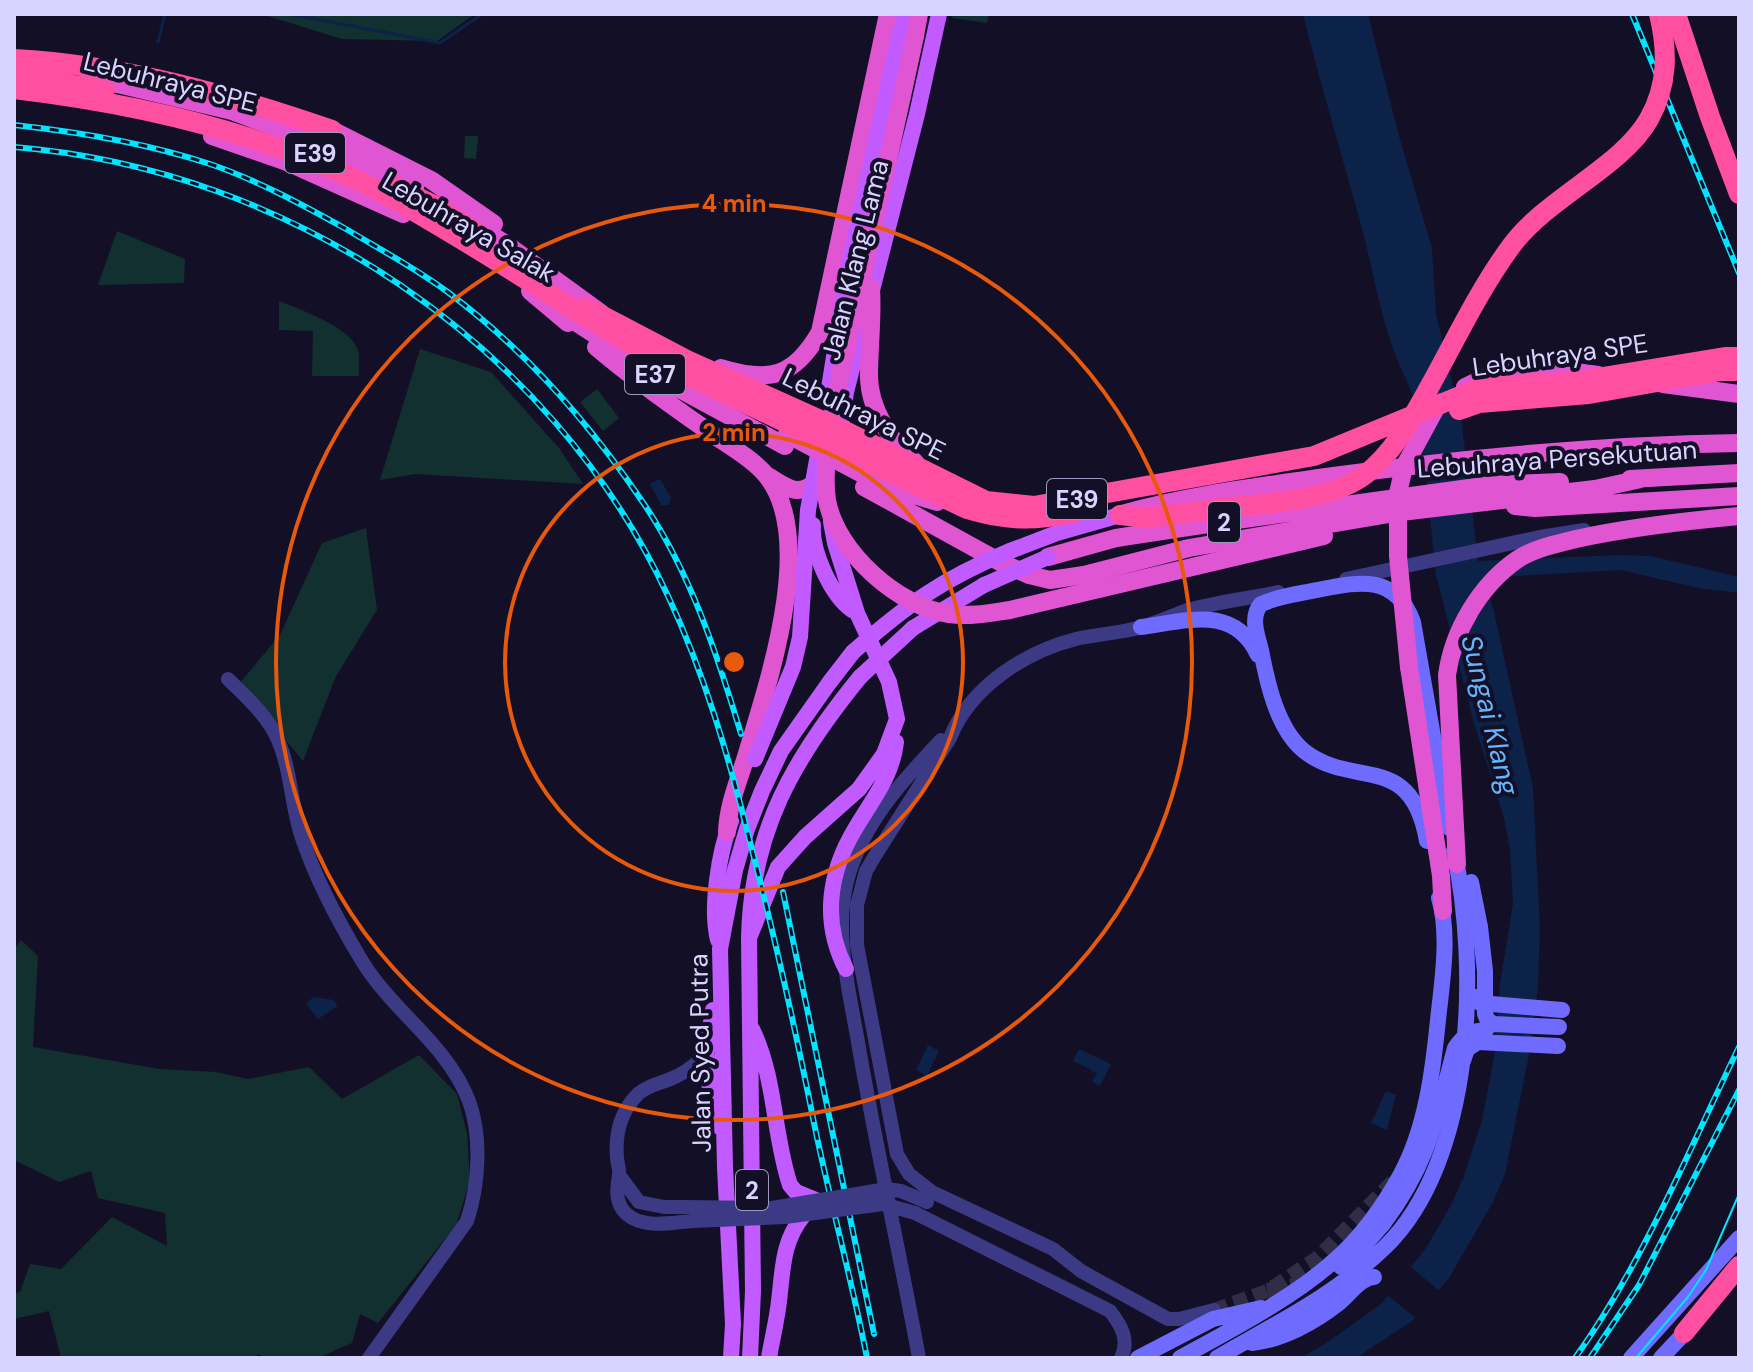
<svg xmlns="http://www.w3.org/2000/svg" width="1753" height="1372" font-family="'DM Sans',sans-serif">
  <style>
    .green { fill: #12302f }
    .water { fill: #0c2248 }
    .pier { fill: #130f26 }
    .lines { fill: none; stroke-linecap: round; stroke-linejoin: round }
    .stream { stroke: #0c2248; stroke-width: 3 }
    .tertiary-tunnel { stroke: #312d47; stroke-width: 14; stroke-dasharray: 14 7; stroke-linecap: butt }
    .secondary-tunnel { stroke: #312d47; stroke-width: 16; stroke-dasharray: 16 8; stroke-linecap: butt }
    .tertiary { stroke: #3d3a85; stroke-width: 14 }
    .secondary { stroke: #6f6bff; stroke-width: 16 }
    .primary { stroke: #c25bff; stroke-width: 16 }
    .trunk { stroke: #e055d1; stroke-width: 18 }
    .motorway { stroke: #ff4fa3; stroke-width: 20 }
    .tram { stroke: #00e5ff; stroke-width: 2 }
    .rail-casing { stroke: #00e5ff; stroke-width: 6 }
    .rail { stroke: #130f26; stroke-width: 3; stroke-dasharray: 9; stroke-linecap: butt }
    .tertiary-bridge { stroke: #3d3a85; stroke-width: 14 }
    .secondary-bridge { stroke: #6f6bff; stroke-width: 16 }
    .primary-bridge { stroke: #c25bff; stroke-width: 16 }
    .trunk-bridge { stroke: #e055d1; stroke-width: 18 }
    .motorway-bridge { stroke: #ff4fa3; stroke-width: 20 }
    .ring { fill: none; stroke: #e8590c; stroke-width: 4 }
    .labels { text-anchor: middle; dominant-baseline: central; stroke-width: 8; stroke-linejoin: round; paint-order: stroke }
    .shield { fill: #130f26; stroke: #9e99be; stroke-width: 2 }
    .shield-label { font-size: 24px; font-weight: bold; fill: #d9d4ff }
    .street-label { font-size: 26px; fill: #d9d4ff; stroke: #130f26 }
    .water-label { font-size: 28px; font-style: italic; fill: #62b6ff; stroke: #130f26 }
    .centre { fill: #e8590c; stroke: #130f26; stroke-width: 4 }
    .ring-label { font-size: 24px; text-anchor: middle; font-weight: bold; fill: #e8590c; stroke: #130f26; stroke-width: 8; stroke-linejoin: round; paint-order: stroke }
  </style>
  <rect width="100%" height="100%" fill="#130f26"/>
  <!-- green -->
  <path class="green" d="M261,14H475L437,41L342,39Z
    M953,14H989L987,23L952,18Z
    M465,136H478L476,159L464,158Z
    M117,231L185,259L184,283L98,285Z
    M279,301C301,310 349,326 358,350C360,357 358,368 359,376H312L313,331L279,330Z
    M420,349L491,372L559,448L583,484L415,474L380,480Z
    M597,389L619,418L603,431L580,402Z
    M366,528L377,610L336,676L303,761L239,684L280,635L322,543Z
    M21,940L38,956L33,1047L160,1069L216,1072L248,1079L309,1067L342,1099L419,1055L457,1094L467,1133L470,1181L456,1225L378,1323L360,1314L352,1343L318,1358H266L258,1354L255,1358H61L49,1311L14,1319V1294L20,1292L30,1264L61,1269L112,1217L167,1246L165,1213L98,1198L91,1171L59,1182L14,1160V949Z"/>
  <!-- water -->
  <path class="water" d="M1303,14H1368L1399,136L1432,248L1436,314L1462,424L1478,561L1619,555L1651,556L1739,577V593L1698,588L1621,570L1483,578L1493,608L1533,788L1540,927L1538,987L1530,1050L1505,1174L1493,1202L1449,1278L1412,1321L1356,1358H1300L1328,1342L1381,1304L1426,1248L1451,1205L1464,1176L1482,1120L1495,1051L1500,984L1513,903L1510,850L1504,818L1473,720L1436,575L1420,420C1413,389 1397,364 1388,334C1377,297 1370,258 1360,221C1341,152 1320,83 1303,14Z
    M657,480H661L671,498L669,505H661L650,484Z
    M313,997L334,1000L338,1006L318,1019L306,1004Z
    M928,1045L939,1051L927,1076L916,1070Z
    M1079,1049L1111,1064L1100,1086L1092,1082L1097,1072L1091,1073L1092,1070L1073,1061Z
    M1386,1091L1396,1095L1387,1130L1371,1123Z"/>
  <!-- pier -->
  <path class="pier" d="M1408,1265L1442,1293L1418,1320L1385,1293Z"/>
  <g class="lines">
    <!-- stream -->
    <path class="stream" d="M289,14L440,43L482,14
      M158,42L165,14"/>
    <!-- tertiary-tunnel -->
    <path class="tertiary-tunnel" d="M1214,1310L1267,1291L1317,1258L1395,1179"/>
    <!-- secondary-tunnel -->
    <path class="secondary-tunnel" d="M1267,1291L1300,1285"/>
    <!-- tertiary -->
    <path class="tertiary" d="M1346,579L1540,537L1584,530
      M228,679C246,697 268,716 278,740C291,770 291,804 301,835C315,878 339,923 362,961C393,1012 447,1044 469,1101C482,1137 479,1185 467,1221L369,1358
      M619,1175L639,1202L664,1207H684
      M915,1213L1110,1311C1121,1325 1130,1340 1121,1358
      M693,1221C674,1222 650,1228 632,1218C615,1208 616,1192 619,1175C620,1170 617,1162 617,1157C615,1133 621,1111 638,1094C649,1084 664,1083 677,1076C690,1070 697,1063 706,1053
      M1214,1310L1179,1319H1168L1081,1271L1053,1249L932,1192L909,1174L897,1154L857,945V905L866,871L876,854L950,738C970,687 1025,652 1076,639C1097,634 1121,633 1142,627C1156,623 1169,617 1182,612C1213,602 1247,599 1278,592
      M919,1358C900,1254 877,1152 859,1048C850,993 832,929 849,874C865,821 904,779 941,740"/>
    <!-- secondary -->
    <path class="secondary" d="M1141,627C1186,621 1234,604 1258,655
      M1427,841C1411,750 1354,790 1304,751C1277,729 1267,682 1261,650C1257,635 1250,617 1261,604C1279,596 1299,594 1317,590C1358,582 1395,573 1413,622L1449,828
      M1471,882L1480,927
      M1475,997L1480,1003L1562,1010
      M1463,1061L1467,1049L1478,1042L1558,1046
      M1341,1267L1361,1249L1383,1224
      M1252,1343C1282,1340 1315,1322 1339,1303C1350,1294 1360,1278 1374,1277
      M1138,1358L1213,1319L1261,1308
      M1180,1358C1229,1331 1293,1298 1335,1260C1362,1236 1384,1205 1401,1174C1426,1128 1433,1070 1438,1020C1442,982 1450,935 1439,898
      M1217,1358C1275,1324 1335,1295 1384,1248C1475,1161 1479,966 1454,851
      M1631,1358L1739,1238
      M1661,1358L1693,1324"/>
    <!-- primary -->
    <path class="primary" d="M900,31L903,14
      M839,439L846,392L917,114L939,14
      M813,525C811,551 831,595 852,610
      M1010,551L1057,533L1120,515
      M913,628L984,585
      M749,938L778,867L805,837L859,789L884,754L897,719L889,682L857,613L835,543L831,522
      M718,940C710,908 719,852 731,821
      M846,969C822,923 828,874 855,829C872,800 892,777 896,742
      M713,1010L706,1053L714,1126
      M752,1029C776,1078 773,1134 790,1185L796,1192L818,1201
      M731,1358L733,1324L725,1167L720,949L735,870L747,829L762,791L781,751L829,683L853,652
      M750,1358L753,1291L749,938C751,831 794,758 860,677
      M769,1358C772,1339 777,1320 779,1301C783,1269 782,1242 803,1216"/>
    <!-- trunk -->
    <path class="trunk" d="M915,36L919,14
      M88,77L232,111L330,148L415,188
      M318,128L332,130L431,180L494,224
      M212,136L287,162L403,214
      M474,224L506,244L601,313
      M871,288C873,318 869,346 869,376C869,408 891,443 915,462
      M530,291L568,323
      M560,312L674,386L785,446
      M596,347C632,378 669,404 708,431C726,444 752,458 766,475C817,537 769,680 748,750C740,778 728,803 727,832
      M721,368C770,383 794,377 820,332L888,14
      M1663,384L1739,394
      M1465,387C1524,358 1536,367 1598,375
      M768,476C786,488 801,499 818,479
      M866,476L901,491L937,502
      M1630,479L1739,473
      M864,487L1000,562L1029,575L1050,580L1084,575L1189,548L1289,531L1401,512L1595,489L1641,479
      M1515,506L1535,508L1739,496
      M1122,514C1189,495 1257,487 1326,477C1463,458 1601,445 1739,443
      M1048,557L1116,538L1208,524L1491,485L1560,482
      M1409,667L1441,876L1443,911
      M1457,864L1447,675C1453,631 1480,585 1518,559C1535,548 1557,544 1576,539C1630,527 1684,521 1739,516"/>
    <!-- motorway -->
    <path class="motorway" d="M1676,14L1710,117L1739,194
      M14,59C124,65 228,94 332,130
      M14,75L105,90
      M14,89C133,103 257,131 365,184C387,194 408,208 429,220C515,270 596,327 684,374
      M396,187L438,207L483,237
      M1120,515L1147,518L1215,509
      M1684,1333L1739,1266"/>
    <!-- tram -->
    <path class="tram" d="M1636,1358L1688,1297L1706,1270L1739,1194"/>
    <defs>
      <path id="rail" d="M1632,14L1739,273
        M14,125C80,132 146,143 210,164C257,180 303,205 346,229C381,250 417,269 449,293C525,350 589,423 642,501C690,571 717,654 741,734
        M14,147C290,169 551,344 668,596C705,675 729,758 750,842C775,937 796,1032 815,1128C831,1205 852,1281 867,1358
        M783,892L874,1334
        M1575,1358C1643,1263 1688,1152 1739,1047
        M1590,1358L1639,1285L1739,1090"/>
    </defs>
    <!-- rail casing -->
    <use href="#rail" class="rail-casing"/>
    <!-- rail -->
    <use href="#rail" class="rail"/>
    <!-- tertiary-bridge -->
    <path class="tertiary-bridge" d="M684,1207L772,1208L887,1189L901,1191L927,1202
      M693,1221L785,1217L883,1204L915,1213"/>
    <!-- secondary-bridge -->
    <path class="secondary-bridge" d="M1480,927L1485,971V1014L1488,1021L1494,1024L1559,1027
      M1383,1224C1429,1163 1436,1119 1455,1048C1464,1035 1471,1031 1486,1030"/>
    <!-- primary-bridge -->
    <path class="primary-bridge" d="M829,388L848,269L900,31
      M984,585L1048,557
      M853,652C908,604 942,579 1010,551
      M860,677L913,628
      M755,759L793,667L800,637L808,510L821,438"/>
    <!-- trunk-bridge -->
    <path class="trunk-bridge" d="M915,36C894,131 874,226 853,321C842,369 820,453 827,500C836,552 899,607 949,614C970,617 990,613 1010,610L1324,536
      M787,434L866,476
      M1409,667L1398,556V493L1404,467L1436,408L1442,402"/>
    <!-- motorway-bridge -->
    <path class="motorway-bridge" d="M586,307L687,360L845,431L986,501L1034,506L1314,456L1482,387L1572,382L1725,357H1739
      M684,374L967,509C1006,521 1034,521 1074,513
      M1459,410L1479,403L1589,394L1720,371H1739
      M1215,509C1261,503 1328,503 1366,474C1395,451 1412,418 1430,386C1456,339 1480,288 1512,245C1548,197 1622,167 1649,119C1668,85 1668,51 1659,14"/>
  </g>
  <!-- distance rings -->
  <g class="ring">
    <circle cx="734" cy="662" r="229"/>
    <circle cx="734" cy="662" r="458"/>
  </g>
  <g class="labels">
    <!-- shield labels -->
    <g class="shield">
      <rect x="285" y="133" width="60" height="40" rx="6"/>
      <rect x="625" y="354" width="60" height="40" rx="6"/>
      <rect x="1047" y="479" width="60" height="40" rx="6"/>
      <rect x="1208" y="502" width="32" height="40" rx="6"/>
      <rect x="736" y="1170" width="32" height="40" rx="6"/>
    </g>
    <g class="shield-label">
      <text x="315" y="153">E39</text>
      <text x="655" y="374">E37</text>
      <text x="1077" y="499">E39</text>
      <text x="1224" y="522">2</text>
      <text x="752" y="1190">2</text>
    </g>
    <!-- street labels -->
    <g class="street-label">
      <text transform="translate(170 82) rotate(14)">Lebuhraya SPE</text>
      <text transform="translate(469 227) rotate(30)">Lebuhraya Salak</text>
      <text transform="translate(855 260) rotate(-76)">Jalan Klang Lama</text>
      <text transform="translate(1560 355) rotate(-8)">Lebuhraya SPE</text>
      <text transform="translate(864 414) rotate(26)">Lebuhraya SPE</text>
      <text transform="translate(1557 459) rotate(-4)">Lebuhraya Persekutuan</text>
      <text transform="translate(700 1053) rotate(-91)">Jalan Syed Putra</text>
    </g>
    <!-- water labels -->
    <g class="water-label">
      <text transform="translate(1490 715) rotate(76)">Sungai Klang</text>
    </g>
  </g>
  <circle cx="734" cy="662" r="12" class="centre"/>
  <g class="ring-label">
    <text x="734" y="212">4 min</text>
    <text x="734" y="441">2 min</text>
  </g>
  <!-- border -->
  <rect width="1753" height="1372" fill="none" stroke="#d9d4ff" stroke-width="32"/>
</svg>
